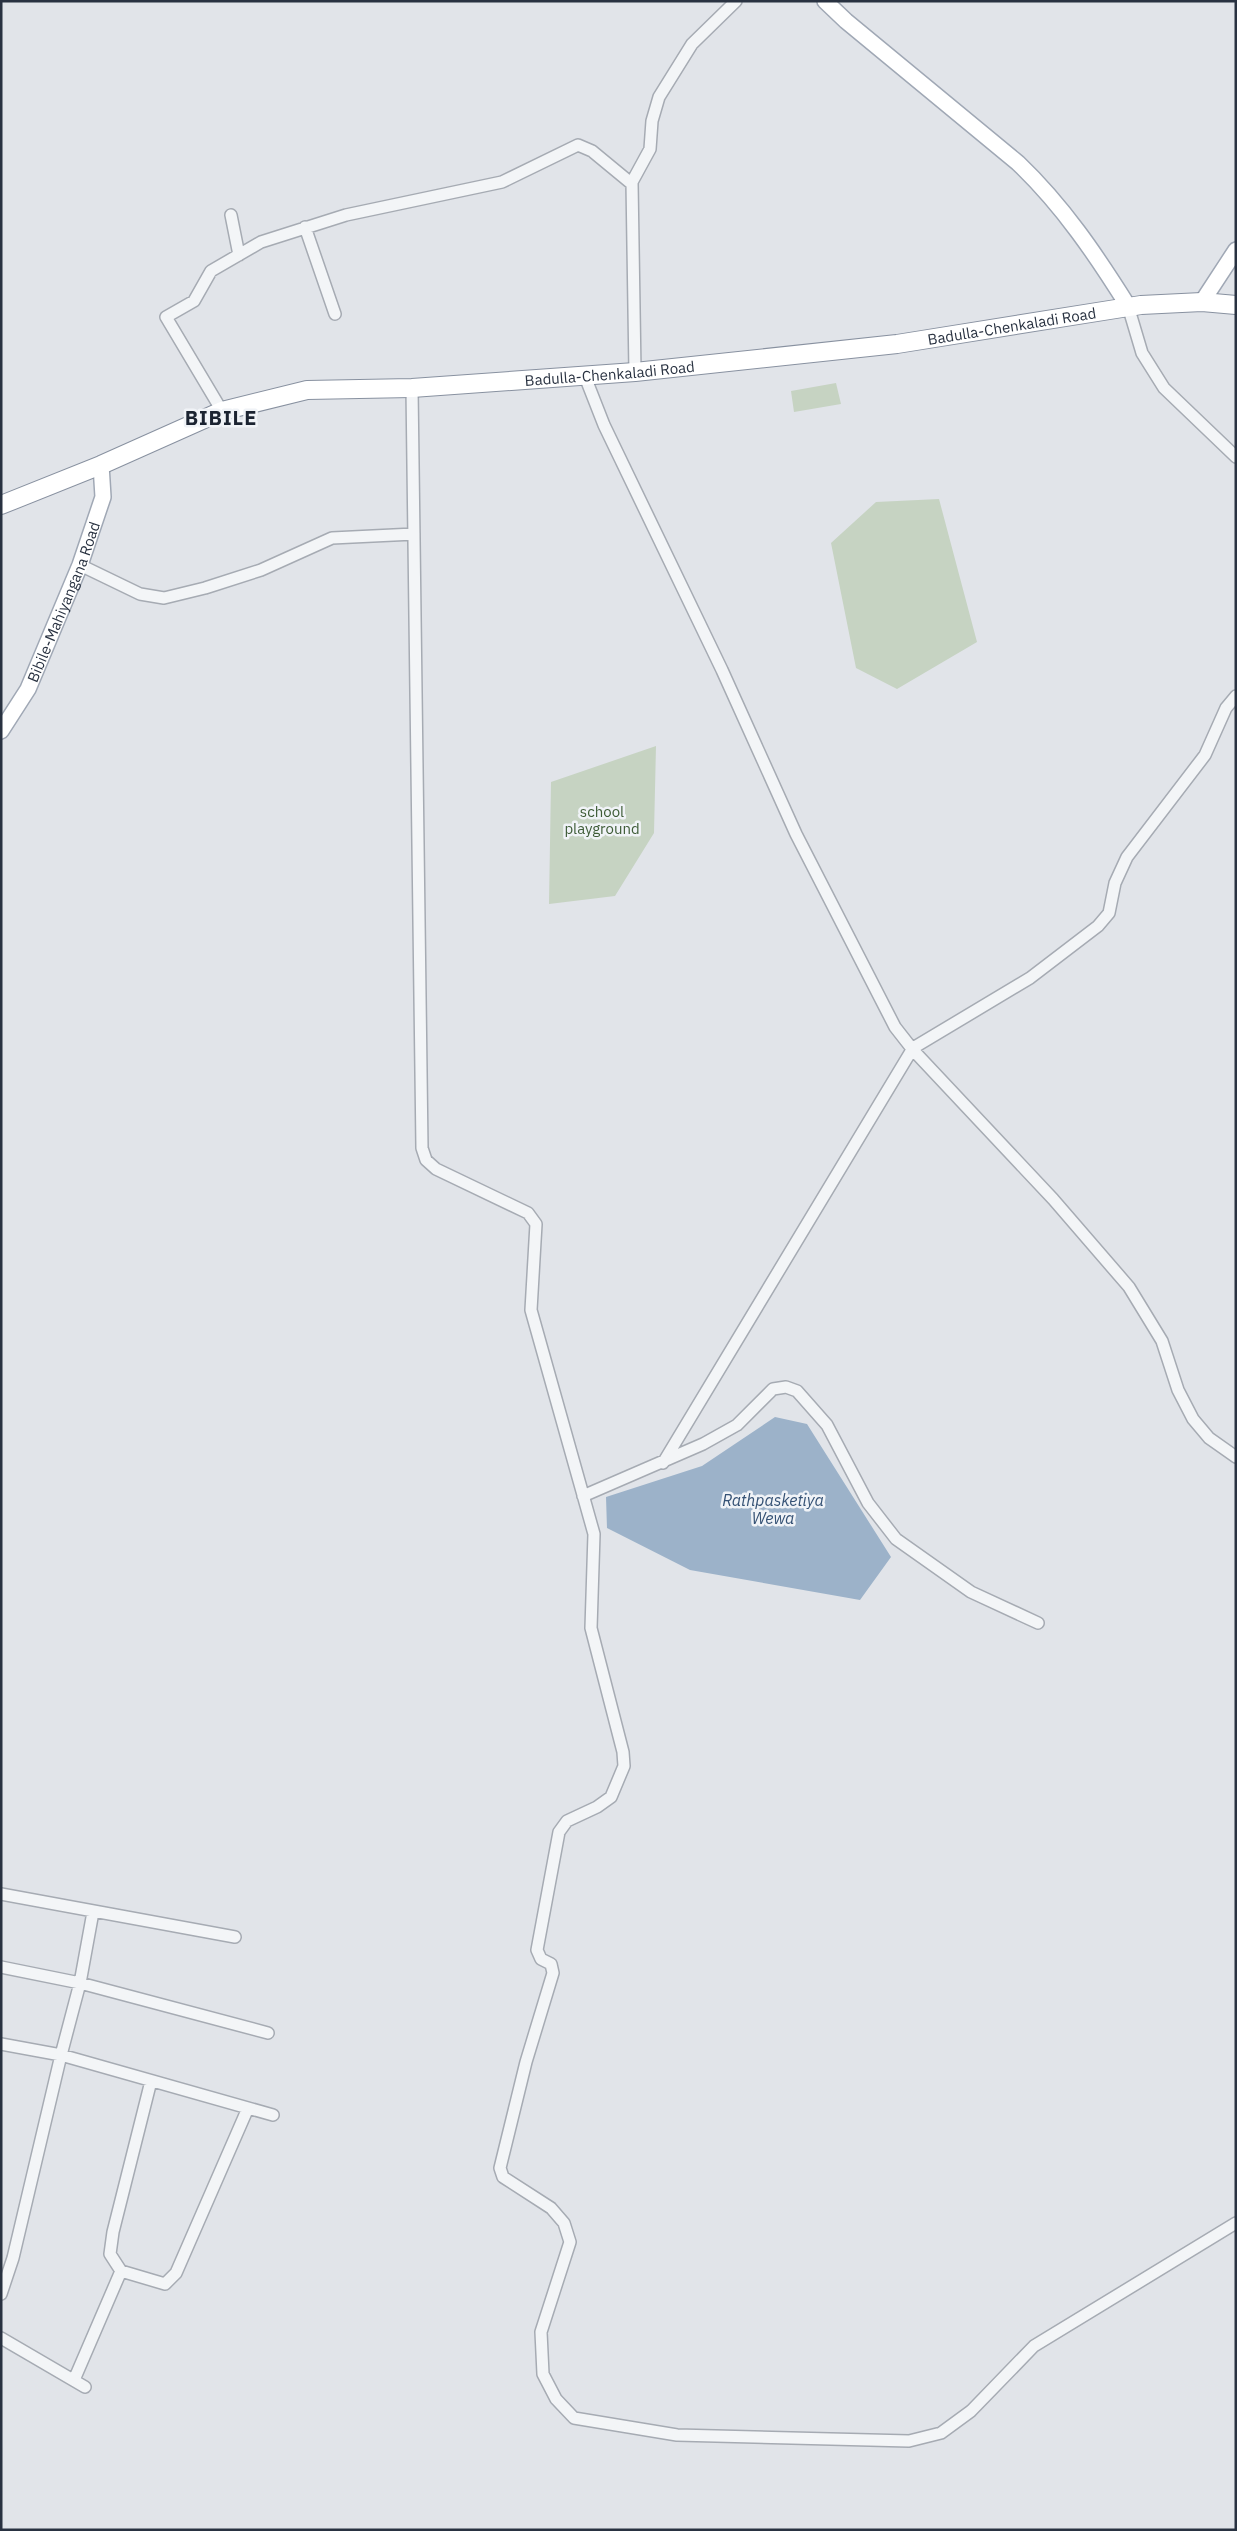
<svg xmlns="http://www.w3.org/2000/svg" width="1237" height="2531" font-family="'IBM Plex Sans',sans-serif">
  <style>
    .green { fill: #c6d3c2 }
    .water { fill: #9cb2c9 }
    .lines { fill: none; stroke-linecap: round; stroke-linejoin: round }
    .minor-casing { stroke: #a6abb3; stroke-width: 14 }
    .major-casing { stroke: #a0a8b5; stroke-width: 18 }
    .highway-casing { stroke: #8891a0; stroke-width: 20 }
    .minor { stroke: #f3f5f7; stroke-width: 11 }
    .major { stroke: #fff; stroke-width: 15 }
    .highway { stroke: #fff; stroke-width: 18 }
    .labels { text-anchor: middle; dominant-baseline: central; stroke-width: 5; stroke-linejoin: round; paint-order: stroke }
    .street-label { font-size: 15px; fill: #293241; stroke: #f0f3f7 }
    .park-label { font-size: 15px; fill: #3e5c37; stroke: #f0f3f7 }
    .water-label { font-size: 16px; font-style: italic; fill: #345174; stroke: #f0f3f7 }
    .district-label { font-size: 20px; font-weight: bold; letter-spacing: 1px; fill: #1b2331; stroke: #f0f3f7 }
  </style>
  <rect width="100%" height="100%" fill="#e1e4e9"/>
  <!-- green -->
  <path class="green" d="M836,383L841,404L794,412L791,391Z
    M939,499L977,642L897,689L856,668L831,543L876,502Z
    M656,746L654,833L615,896L549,904L551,782Z"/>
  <!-- water -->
  <path class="water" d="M775,1417L807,1424L891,1557L860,1600L690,1570L607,1528L606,1497L702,1466Z"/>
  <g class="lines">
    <defs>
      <path id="minor" d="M231,215L239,255
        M305,227L335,314
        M1128,306L1142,353L1164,388L1236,457
        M635,372L632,182L650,149L652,121L659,97L692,44L736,1
        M584,374L604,425L722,670L796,834L895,1027L913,1050L1053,1199L1129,1287L1162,1341L1178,1390L1193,1419L1209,1438L1236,1457
        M412,388L422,1148L426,1160L436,1169L528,1213L536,1224L531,1310L594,1534L591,1628L623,1752L624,1766L611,1797L597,1807L567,1821L559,1832L537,1950L541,1959L551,1964L553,1973L526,2062L500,2168L503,2177L551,2208L564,2223L570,2242L541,2332L543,2374L556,2399L574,2418L677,2435L909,2441L941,2433L971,2411L1034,2346L1236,2223
        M222,411L166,317L194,301L211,271L261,242L346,215L502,182L578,145L592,151L632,184
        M80,565L140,594L164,598L205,588L261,570L332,538L414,534
        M663,1463L913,1048L1030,978L1098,926L1109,913L1115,883L1127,857L1205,755L1226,708L1236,696
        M583,1496L703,1444L737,1425L773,1389L786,1387L797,1391L827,1425L868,1503L896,1539L971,1592L1038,1623
        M1,1894L235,1937
        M1,1967L80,1983L268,2033
        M1,2044L61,2055L273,2115
        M151,2081L113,2232L110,2254L121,2271L165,2284L176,2273L248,2108
        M1,2294L13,2258L61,2055L80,1983L93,1912
        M1,2338L85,2387
        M74,2380L121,2271"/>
      <g id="major">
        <path d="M825,1L846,21L1018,163C1063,206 1096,255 1128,306"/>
        <path d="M1202,302L1236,250"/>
        <path id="s1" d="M1,731L28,689L80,565L103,497L101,465"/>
      </g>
      <g id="highway">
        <path id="s2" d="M1,505L101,465L222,411L307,390L412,388L635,372L897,344L1141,305L1202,302L1236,305"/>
      </g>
    </defs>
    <!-- minor casing -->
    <use href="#minor" class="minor-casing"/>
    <!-- major casing -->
    <use href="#major" class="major-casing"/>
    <!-- highway casing -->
    <use href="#highway" class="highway-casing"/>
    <!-- minor -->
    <use href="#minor" class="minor"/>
    <!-- major -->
    <use href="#major" class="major"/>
    <!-- highway -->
    <use href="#highway" class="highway"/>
  </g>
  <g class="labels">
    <!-- street labels -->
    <g class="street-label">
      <text stroke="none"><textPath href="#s2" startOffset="1036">Badulla-Chenkaladi Road</textPath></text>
      <text stroke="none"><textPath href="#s2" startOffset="631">Badulla-Chenkaladi Road</textPath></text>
      <text stroke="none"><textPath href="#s1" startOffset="144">Bibile-Mahiyangana Road</textPath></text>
    </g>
    <!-- park labels -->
    <g class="park-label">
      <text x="602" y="811">school<tspan x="602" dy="17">playground</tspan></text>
    </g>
    <!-- water labels -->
    <g class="water-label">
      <text x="773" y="1500">Rathpasketiya<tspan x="773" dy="18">Wewa</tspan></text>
    </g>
    <!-- district labels -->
    <g class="district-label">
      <text x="221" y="417">BIBILE</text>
    </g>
  </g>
  <!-- border -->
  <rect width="1237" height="2531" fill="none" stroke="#293241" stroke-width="5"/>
</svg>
